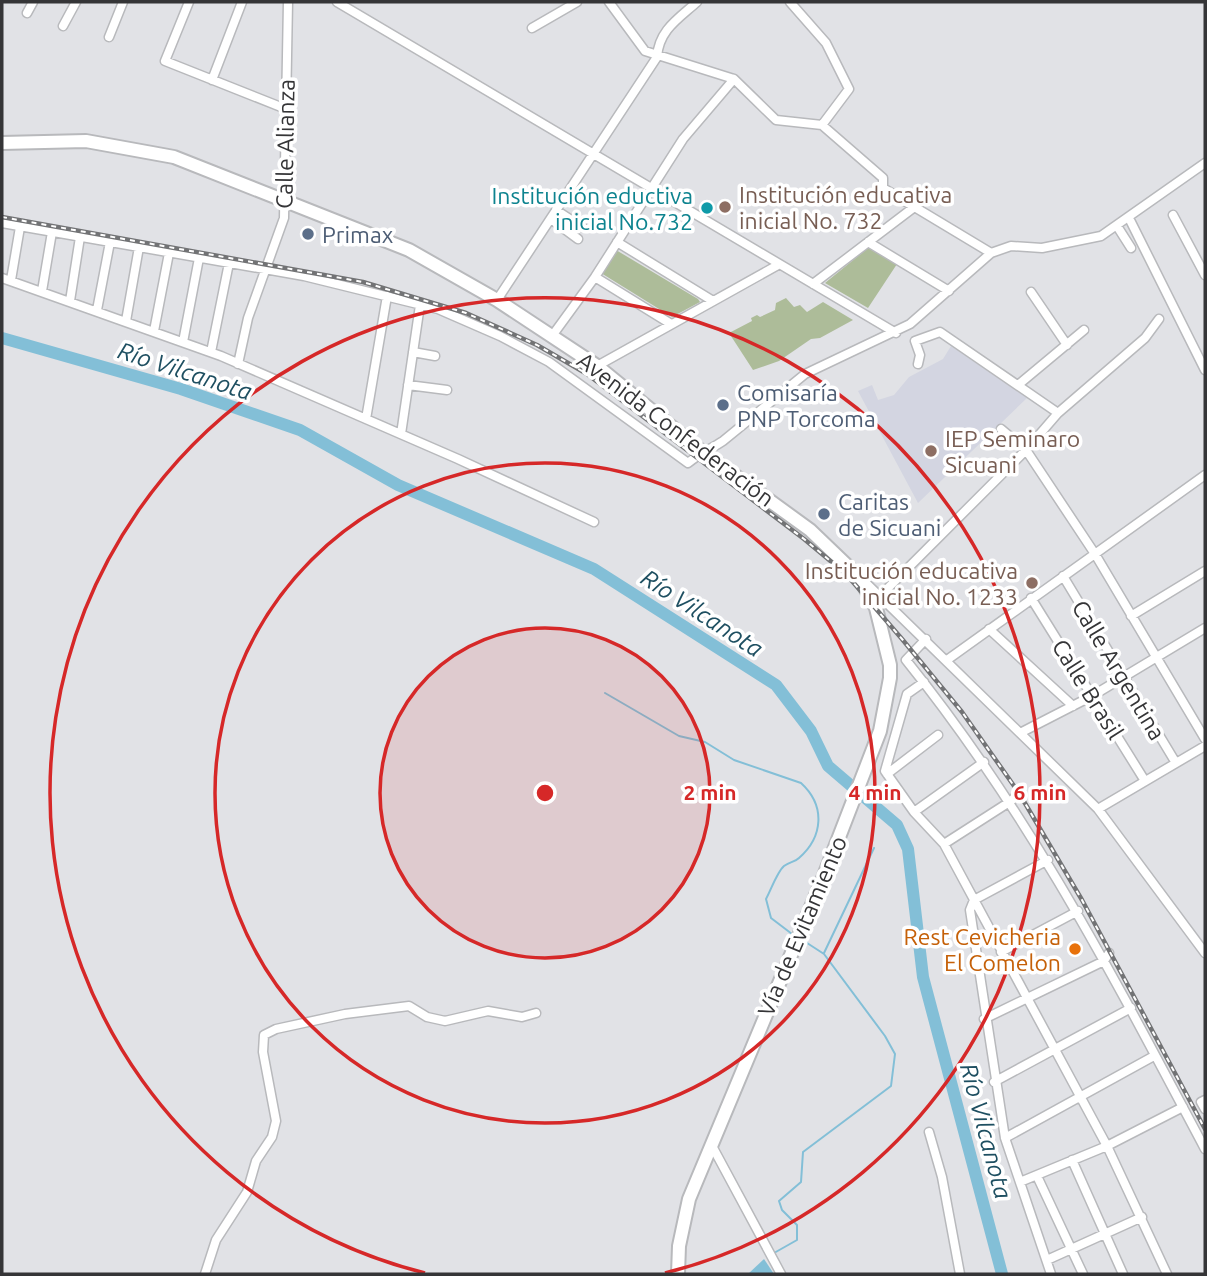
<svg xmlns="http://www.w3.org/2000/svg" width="1207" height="1276" font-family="Ubuntu,sans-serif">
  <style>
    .built { fill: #d3d5e1 }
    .green { fill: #adbc99 }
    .water { fill: #83bfd7 }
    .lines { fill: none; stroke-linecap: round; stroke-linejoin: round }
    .stream { stroke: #83bfd7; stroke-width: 2 }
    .river { stroke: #83bfd7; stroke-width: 12 }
    .minor-casing { stroke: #b8b9bc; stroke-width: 11 }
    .highway-casing { stroke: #b8b9bc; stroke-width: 16 }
    .minor { stroke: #fff; stroke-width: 8 }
    .highway { stroke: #fff; stroke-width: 12 }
    .rail-casing { stroke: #727375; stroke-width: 4.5 }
    .rail { stroke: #fff; stroke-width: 2; stroke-dasharray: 5; stroke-linecap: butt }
    .ring { fill: none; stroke: #d62828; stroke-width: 3.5 }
    .education-dot { fill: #8d6e63; stroke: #fff; stroke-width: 2.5 }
    .culture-dot { fill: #0f9aa8; stroke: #fff; stroke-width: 2.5 }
    .service-dot { fill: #5c6f8a; stroke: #fff; stroke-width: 2.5 }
    .food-dot { fill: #e8710a; stroke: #fff; stroke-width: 2.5 }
    .labels { text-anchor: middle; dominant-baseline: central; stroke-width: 7; stroke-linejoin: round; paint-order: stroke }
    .street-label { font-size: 23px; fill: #353537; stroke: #fff }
    .education-label { font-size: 23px; fill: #785e54; stroke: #fff; text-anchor: start }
    .culture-label { font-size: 23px; fill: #0d838f; stroke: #fff; text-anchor: end }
    .service-label { font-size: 23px; fill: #4e5e75; stroke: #fff; text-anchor: start }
    .food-label { font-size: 23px; fill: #c56008; stroke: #fff; text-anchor: end }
    .water-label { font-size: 24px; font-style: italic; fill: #1e4f61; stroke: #fff }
    .centre { fill: #d62828; stroke: #fff; stroke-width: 3.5 }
    .ring-label { font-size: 21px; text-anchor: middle; font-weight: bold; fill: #d62828; stroke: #fff; stroke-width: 7; stroke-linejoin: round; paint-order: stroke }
  </style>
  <rect width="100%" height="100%" fill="#e1e2e6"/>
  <!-- built -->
  <path class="built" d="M951,346L1027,398L918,503L858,391L872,385L878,400L894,395L909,377L943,359Z"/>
  <!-- green -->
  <path class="green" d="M868,248L897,264L868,308L825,283Z
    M616,250L698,299L700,302L672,317L601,273Z
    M786,298L794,307L800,305L807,312L823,302L853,320L820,338L811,339L779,361L753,370L729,333L752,321L751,318L757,315L760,317L775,310L776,303Z"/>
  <!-- water -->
  <path class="water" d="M764,1259L774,1274H748Z"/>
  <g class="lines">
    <!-- stream -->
    <path class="stream" d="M605,693L679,736L705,742L734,760L801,783C826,806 823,837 799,858C795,862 789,862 784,866C777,872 771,890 766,899L771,918L792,934
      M824,953L874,848
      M774,1253L797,1240V1225L782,1210L779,1201L801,1182L803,1152L891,1086L895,1054L885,1036L824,954L804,941"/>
    <!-- river -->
    <path class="river" d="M2,338L181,389L300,430L398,485L594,569L776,685L811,731L828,766L897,825L908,849L923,977L1002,1274"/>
    <defs>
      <path id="minor" d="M189,2L165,61L286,109
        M337,2L896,333
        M609,2L645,51L734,79L776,120L822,125L883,178V188L991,253
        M790,2L826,43L849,89L822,125
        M27,13L33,2
        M63,26L76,2
        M532,28L577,2
        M109,37L123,2
        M212,80L242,2
        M556,210L582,227
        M1173,215L1205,275
        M1129,218L1205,370
        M551,219L578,239
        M2,223L304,276L438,309L500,336L549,362L688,463C700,453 711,449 723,441L805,374L910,324L991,253L1011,246L1042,248L1101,236L1205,163
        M1117,226L1131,248
        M617,242L713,301
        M868,242L949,291
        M595,277L671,324
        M2,278L221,356L458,459L594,522
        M11,280L20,227
        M813,284L913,208
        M42,291L52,232
        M1031,292L1067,345
        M497,300L657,57C659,30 678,19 697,2
        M70,301L80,237
        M97,310L110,242
        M126,321L139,247
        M154,331L169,253
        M552,336L595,277L683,139L734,79
        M183,342L199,258
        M211,352L229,263
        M413,352L435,356
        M238,364L248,318L284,218L288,2
        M918,364L920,355L915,341L940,332L1058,413
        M597,366L778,265
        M408,385L447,390
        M1018,385L1084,330
        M366,419L387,296
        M1001,429L1026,450L1095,554L1205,739
        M401,434L420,305
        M1063,576L1176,763
        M865,582L1098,809L1205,953
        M1031,598L1145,781
        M876,600L1026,450L1058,413L1145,338L1159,319
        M1131,616L1205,571
        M989,629L1073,706
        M926,639L906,660C1030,814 1113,976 1205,1149
        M947,660L1205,475
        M924,682L907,694L885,771L914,812L944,844L1107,1146L1167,1274
        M1022,732L1092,696L1205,628
        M887,774L938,735
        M1098,809L1205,746
        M914,812L984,762
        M944,844L1011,801L1019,793
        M974,900L970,910L1005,1138L1051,1274
        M974,900L1048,860
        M1001,952L1078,911
        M984,1019L1104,961L1109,953
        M994,1082L1131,1008
        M1205,1100L1201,1102L1205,1109
        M929,1132L942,1177L960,1274
        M1005,1138L1154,1056
        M711,1144L781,1274
        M1072,1160L1123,1274
        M1037,1176L1083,1274
        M1020,1182L1107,1146L1183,1107
        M1047,1260L1142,1217
        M205,1274L216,1240L247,1192L256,1161L272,1137L276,1121L263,1052L264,1035L276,1029L345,1014L409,1006L427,1017L445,1021L488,1011L522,1017L536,1013"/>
      <path id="highway" d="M2,143L86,141L174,157L409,250L497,300L597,366L701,451L810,530L859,577L876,608L890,665V678L880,731L824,876L689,1199L679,1246L678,1274"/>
    </defs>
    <!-- minor casing -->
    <use href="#minor" class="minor-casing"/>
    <!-- highway casing -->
    <use href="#highway" class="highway-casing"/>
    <!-- minor -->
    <use href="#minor" class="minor"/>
    <!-- highway -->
    <use href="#highway" class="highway"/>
    <defs>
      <path id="rail" d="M2,217L363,282L466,313L537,345L587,374L804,539L846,574L902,639L962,712L1019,793L1082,900L1205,1129"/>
    </defs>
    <!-- rail casing -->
    <use href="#rail" class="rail-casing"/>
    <!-- rail -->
    <use href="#rail" class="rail"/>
  </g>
  <!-- distance rings -->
  <circle cx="545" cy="793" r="165" fill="#d62828" fill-opacity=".12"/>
  <g class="ring">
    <circle cx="545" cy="793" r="165"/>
    <circle cx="545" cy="793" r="330"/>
    <path d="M425 1273A495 495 0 1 1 665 1273"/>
  </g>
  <!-- markers -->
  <g class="education-dot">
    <circle cx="725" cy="207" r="7"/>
    <circle cx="931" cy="451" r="7"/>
    <circle cx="1032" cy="583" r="7"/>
  </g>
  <circle class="culture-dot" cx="707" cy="208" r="7"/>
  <g class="service-dot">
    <circle cx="308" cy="234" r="7"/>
    <circle cx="723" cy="405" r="7"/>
    <circle cx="824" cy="514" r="7"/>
  </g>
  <circle class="food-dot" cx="1075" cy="949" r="7"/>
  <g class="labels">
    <!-- street labels -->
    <g class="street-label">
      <text transform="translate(285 144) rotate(-89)">Calle Alianza</text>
      <text transform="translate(676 429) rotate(37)">Avenida Confederación</text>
      <text transform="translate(1119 670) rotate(59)">Calle Argentina</text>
      <text transform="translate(1088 689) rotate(58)">Calle Brasil</text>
      <text transform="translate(802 926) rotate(-67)">Vía de Evitamiento</text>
    </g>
    <!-- education labels -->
    <g class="education-label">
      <text x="739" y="194">Institución educativa<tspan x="739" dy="26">inicial No. 732</tspan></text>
      <text x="945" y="438">IEP Seminaro<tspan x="945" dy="26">Sicuani</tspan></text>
      <text x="1018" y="570" text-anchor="end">Institución educativa<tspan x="1018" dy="26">inicial No. 1233</tspan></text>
    </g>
    <!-- culture labels -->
    <g class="culture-label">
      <text x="693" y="195">Institución eductiva<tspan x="693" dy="26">inicial No.732</tspan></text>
    </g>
    <!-- service labels -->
    <g class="service-label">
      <text x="322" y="234">Primax</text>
      <text x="737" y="392">Comisaría<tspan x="737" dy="26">PNP Torcoma</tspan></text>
      <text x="838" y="501">Caritas<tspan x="838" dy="26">de Sicuani</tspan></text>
    </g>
    <!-- food labels -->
    <g class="food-label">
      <text x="1061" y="936">Rest Cevicheria<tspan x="1061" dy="26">El Comelon</tspan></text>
    </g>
    <!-- water labels -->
    <g class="water-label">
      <text transform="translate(185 371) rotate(18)">Río Vilcanota</text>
      <text transform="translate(702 613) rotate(33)">Río Vilcanota</text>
      <text transform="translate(986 1131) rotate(75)">Río Vilcanota</text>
    </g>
  </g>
  <circle cx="545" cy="793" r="10" class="centre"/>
  <g class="ring-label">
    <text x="710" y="800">2 min</text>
    <text x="875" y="800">4 min</text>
    <text x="1040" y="800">6 min</text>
  </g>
  <!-- border -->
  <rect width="1207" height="1276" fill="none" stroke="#353537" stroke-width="7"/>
</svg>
